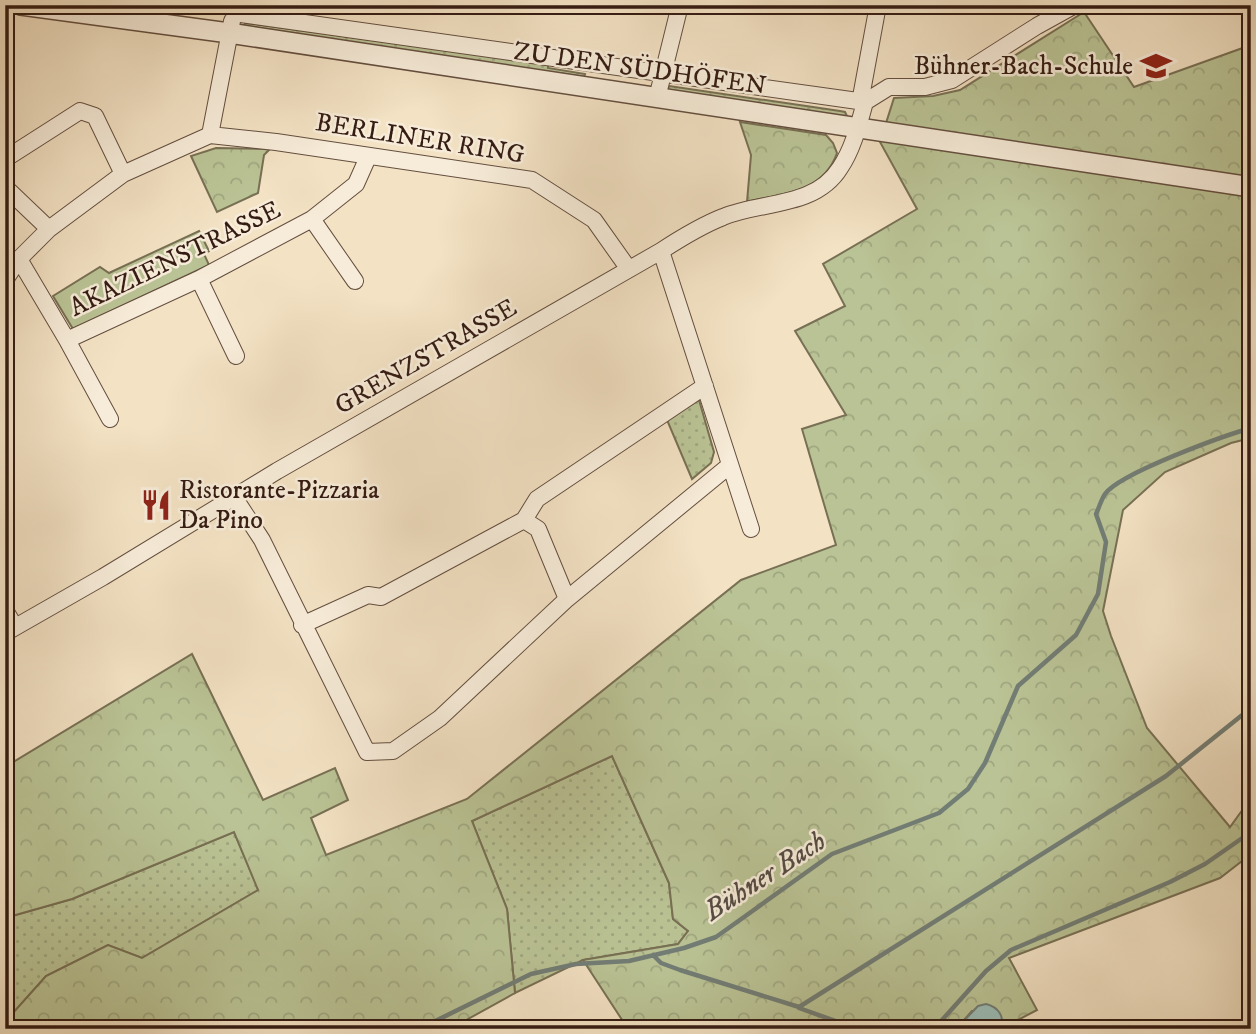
<svg xmlns="http://www.w3.org/2000/svg" width="1256" height="1034" font-family="'IM FELL DW Pica',serif">
  <style>
    .grass { fill: url(#grass-dots); stroke: #787054; stroke-width: 2 }
    .forest { fill: url(#forest-crowns); stroke: #787054; stroke-width: 2 }
    .garden { fill: #bac395; stroke: #787054; stroke-width: 2 }
    .water { fill: #9bbdb6; stroke: #727d75; stroke-width: 2 }
    .lines { fill: none; stroke-linecap: round; stroke-linejoin: round }
    .stream { stroke: #727d75; stroke-width: 4.5 }
    .minor-casing { stroke: #644e3f; stroke-width: 18 }
    .tertiary-casing { stroke: #644e3f; stroke-width: 22 }
    .minor { stroke: #f7ecd9; stroke-width: 16 }
    .tertiary { stroke: #f7ecd9; stroke-width: 19 }
    .labels { text-anchor: middle; dominant-baseline: central; stroke-width: 5; stroke-linejoin: round; paint-order: stroke }
    .poi-label { font-size: 26px; fill: #351c13; stroke: #f7ecd9; text-anchor: end }
    .street-label { font-size: 26px; fill: #351c13; stroke: #f7ecd9 }
    .water-label { font-size: 28px; font-style: italic; fill: #544c44; stroke: #f7ecd9 }
  </style>
  <defs>
    <pattern id="grass-dots" width="8" height="8" patternUnits="userSpaceOnUse" patternTransform="scale(1.75)"><rect width="8" height="8" fill="#bac395"/><path d="M2 2h.1M6 6h.1" fill="none" stroke="#a0a780" stroke-width="1.8" stroke-linecap="round"/></pattern>
    <pattern id="forest-crowns" width="20" height="18" patternUnits="userSpaceOnUse" patternTransform="scale(1.75)"><rect width="20" height="18" fill="#bac395"/><path d="M2 6a3 3 0 1 1 6 0M12 15a3 3 0 1 1 6 0" fill="none" stroke="#a0a780"/></pattern>
  </defs>
  <rect width="100%" height="100%" fill="#f3e2c4"/>
  <filter id="stains"><feTurbulence type="fractalNoise" baseFrequency=".00286" numOctaves="4"/><feColorMatrix values="0 0 0 0 .2 0 0 0 0 .09 0 0 0 0 .02 0 0 0 .5 -.17"/></filter>
  <radialGradient id="worn" r=".72"><stop offset=".6" stop-color="#630" stop-opacity="0"/><stop offset="1" stop-color="#630" stop-opacity=".3"/></radialGradient>
  <!-- grass -->
  <path class="grass" d="M246,23L548,64V68L585,74L584,77L242,27Z
    M669,86L840,111L845,112L847,116L843,117L668,90Z
    M699,400L714,452L711,463L692,479L667,420Z
    M612,756L669,883L673,919L688,931L678,944L583,960L515,993L507,909L472,821Z
    M234,832L259,890L142,958L108,945L46,976L5,1022V918L72,899Z"/>
  <!-- forest -->
  <path class="forest" d="M1084,12L1134,87L1251,45V438L1231,443L1165,472L1123,510L1103,611L1111,636L1147,728L1230,827L1251,798V854L1220,878L1009,958L1037,1010L1016,1021L1011,1029H1001L1003,1023L972,1011L956,1029H628L583,960L678,944L688,931L673,919L669,883L612,756L472,821L507,909L515,993L450,1029H5V1022L46,976L108,945L142,958L258,890L234,832L72,899L5,918V767L192,654L263,800L335,768L348,800L311,818L326,855L467,799L741,580L836,545L802,429L846,415L795,331L845,306L823,264L917,209L880,142L894,98L933,96L960,90Z
    M740,122L826,135L833,143L837,153C823,193 783,193 747,202L751,155Z
    M216,148L270,149L264,155L258,193L217,212L191,156Z"/>
  <!-- garden -->
  <path class="garden" d="M199,231L209,251L204,254L209,265L73,329L53,296L100,267L109,273Z"/>
  <!-- water -->
  <path class="water" d="M986,1004C998,1007 1005,1016 1001,1029H956L978,1006Z"/>
  <g class="lines">
    <!-- stream -->
    <path class="stream" d="M653,955L661,963L680,970L799,1007L1166,776L1251,708
      M799,1008L858,1029
      M419,1029L531,974L576,964L629,961L684,948L716,937L832,854L939,813L968,789L985,763L1018,686L1076,635L1098,594L1106,542L1096,514C1099,508 1101,500 1105,494C1120,473 1223,436 1251,428
      M934,1029L986,971L1011,950L1170,882L1205,864L1251,832"/>
    <defs>
      <path id="minor" d="M234,13L865,102
        M657,98L680,5
        M865,102L889,87H925L952,80L1037,26L1075,5
        M210,135L232,21
        M5,159L80,111L95,116L123,174
        M5,187L49,229
        M312,219L355,281
        M661,251L751,529
        M19,259L67,340L110,419
        M199,279L236,356
        M5,280L19,259L49,229L123,174L210,135L276,142L532,180L594,220L628,268
        M67,340L199,279L312,219L356,184L368,157
        M234,497L262,540L367,752L393,751L440,718L567,599L730,465
        M524,520L538,529L567,599
        M5,610L15,627
        M302,625L368,595L381,597L524,520L537,499L705,386
        M5,633L103,577L277,471L661,251C681,238 700,226 723,217C761,201 815,208 840,168C853,149 859,124 865,102L861,97L878,5"/>
      <path id="tertiary" d="M21,5L229,33L1251,187"/>
    </defs>
    <!-- minor casing -->
    <use href="#minor" class="minor-casing"/>
    <!-- tertiary casing -->
    <use href="#tertiary" class="tertiary-casing"/>
    <!-- minor -->
    <use href="#minor" class="minor"/>
    <!-- tertiary -->
    <use href="#tertiary" class="tertiary"/>
  </g>
  <!-- icons -->
  <defs>
    <symbol id="school-bare" viewBox="-9 -9 18 18"><path d="M0-5L7-2L0 1L-7-2ZM-4 1L0 2.5L4 1V4Q0 6-4 4Z" fill="#8f2418" stroke="#f7ecd9" stroke-width="2.5" paint-order="stroke"/></symbol>
    <symbol id="restaurant-bare" viewBox="-9 -9 18 18"><path d="M-5-6h1v4h1v-4h1v4h1v-4h1v5L-1.5 .5V6h-2V.5L-5-1ZM5-6V6H3V1.5H1.5Q1.5-4 5-6Z" fill="#8f2418" stroke="#f7ecd9" stroke-width="2.5" paint-order="stroke"/></symbol>
  </defs>
  <g fill-rule="evenodd">
    <use href="#school-bare" x="1134" y="44" width="44" height="44"/>
    <use href="#restaurant-bare" x="134" y="483" width="44" height="44"/>
  </g>
  <g class="labels">
    <!-- poi labels -->
    <g class="poi-label">
      <text x="1133" y="66">Bühner-Bach-Schule</text>
      <text x="179" y="490" text-anchor="start">Ristorante-Pizzaria<tspan x="179" dy="30">Da Pino</tspan></text>
    </g>
    <!-- street labels -->
    <g class="street-label">
      <text transform="translate(640 69) rotate(8)">ZU DEN SÜDHÖFEN</text>
      <text transform="translate(420 139) rotate(9)">BERLINER RING</text>
      <text transform="translate(175 259) rotate(-26)">AKAZIENSTRASSE</text>
      <text transform="translate(426 357) rotate(-30)">GRENZSTRASSE</text>
    </g>
    <!-- water labels -->
    <g class="water-label">
      <text transform="translate(765 876) rotate(-33)">Bühner Bach</text>
    </g>
  </g>
  <!-- margin -->
  <rect width="1256" height="1034" fill="none" stroke="#f3e2c4" stroke-width="28"/>
  <rect x="7" y="7" width="1242" height="1020" fill="none" stroke="#351c13" stroke-width="3.5"/>
  <rect x="14" y="14" width="1228" height="1006" fill="none" stroke="#351c13" stroke-width="2"/>
  <rect width="100%" height="100%" filter="url(#stains)"/>
  <rect width="100%" height="100%" fill="url(#worn)"/>
</svg>
